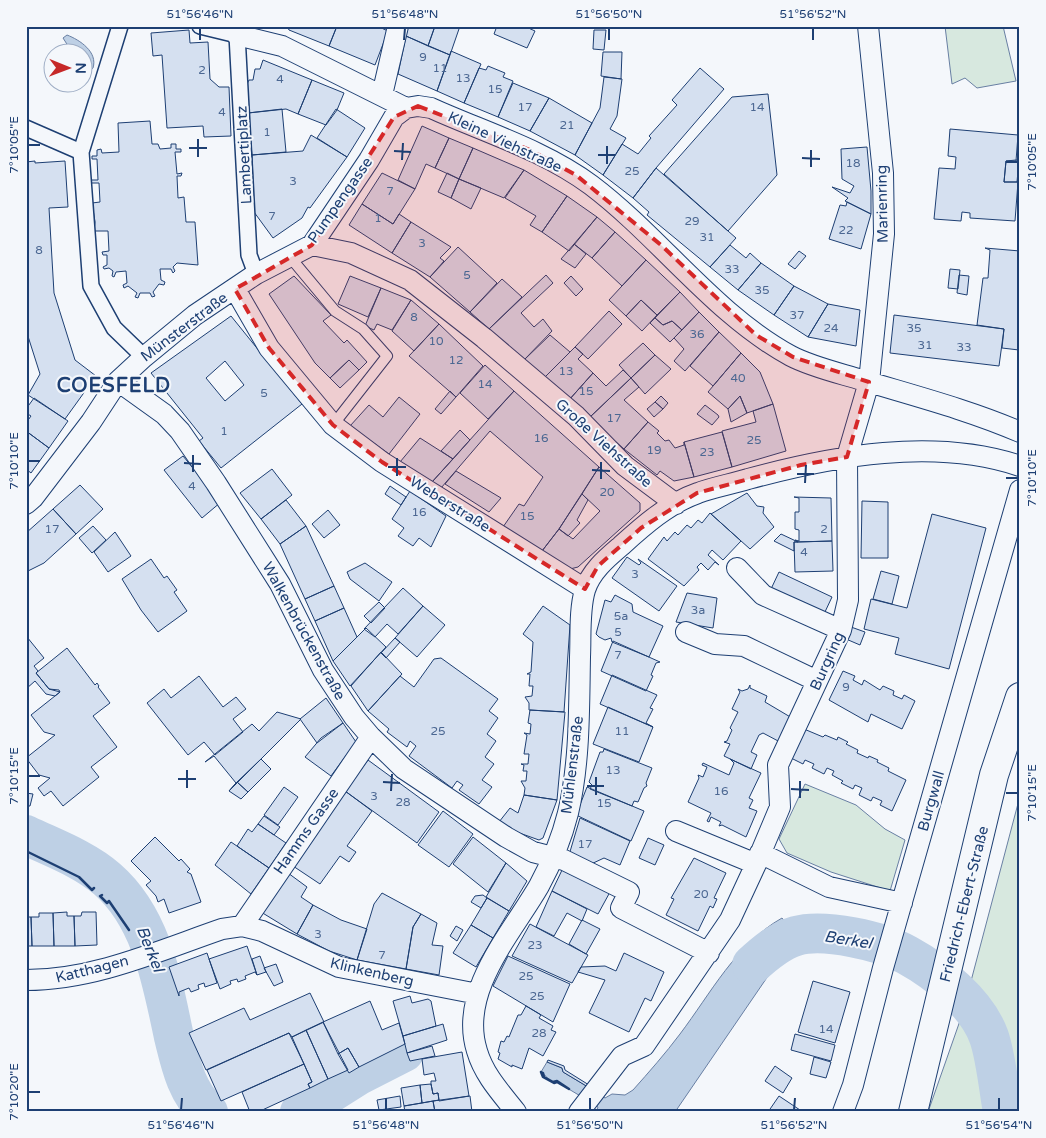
<svg xmlns="http://www.w3.org/2000/svg" width="1046" height="1138" font-family="'Varela Round',sans-serif">
  <style>
    .green { fill: #d7e8df; stroke: #687fa3 }
    .water { fill: #bed0e5; stroke: #687fa3 }
    .lines { fill: none; stroke-linecap: round; stroke-linejoin: round }
    .river { stroke: #bed0e5; stroke-width: 40 }
    .building { fill: #d5e0f0; stroke: #1d3f73; fill-rule: evenodd }
    .service-casing { stroke: #1d3f73; stroke-width: 12 }
    .pedestrian-casing { stroke: #1d3f73; stroke-width: 18 }
    .minor-casing { stroke: #1d3f73; stroke-width: 22 }
    .secondary-casing { stroke: #1d3f73; stroke-width: 30 }
    .service { stroke: #f4f7fb; stroke-width: 10 }
    .pedestrian { stroke: #f4f7fb; stroke-width: 15 }
    .minor { stroke: #f4f7fb; stroke-width: 20 }
    .secondary { stroke: #f4f7fb; stroke-width: 28 }
    .wall { stroke: #1d3f73; stroke-width: 2.5 }
    .marked { fill: #d62828; fill-opacity: 0.2; stroke: #d62828; stroke-width: 4; stroke-dasharray: 10 6; stroke-linejoin: round }
    .ticks { fill: none; stroke: #1d3f73; stroke-width: 2 }
    .labels { text-anchor: middle; dominant-baseline: central; stroke-width: 4; stroke-linejoin: round; paint-order: stroke }
    .number-label { font-size: 12px; fill: #4b6792 }
    .street-label { font-size: 15px; fill: #1d3f73; stroke: #f4f7fb }
    .water-label { font-size: 16px; font-style: italic; fill: #1d3f73; stroke: #f4f7fb }
    .district-label { font-size: 20px; font-weight: bold; letter-spacing: 1px; fill: #1d3f73; stroke: #f4f7fb }
    .neatline { fill: none; stroke: #1d3f73; stroke-width: 2 }
    .ticks-label { font-size: 12px; text-anchor: middle; fill: #1d3f73 }
  </style>
  <rect width="100%" height="100%" fill="#f4f7fb"/>
  <!-- green -->
  <path class="green" d="M945,26H1003L1016,81L977,88L965,78L952,84Z
    M805,784L856,805L885,829L905,840L890,891L831,872L787,853L779,839Z
    M1020,796V1112H928L962,1015Z"/>
  <!-- water -->
  <path class="water" d="M67,35C80,40 98,52 93,68L87,73L83,74L82,52H72L63,38Z
    M782,918L797,936L795,949L787,953L779,960L675,1112H596L598,1107L594,1104L599,1094L605,1098L612,1094L625,1095L633,1090C649,1072 665,1054 680,1034C711,993 736,944 782,918Z
    M547,1062L562,1068L563,1072L588,1087L582,1097L557,1082C548,1083 547,1075 541,1072Z"/>
  <g class="lines">
    <!-- river -->
    <path class="river" d="M26,835C53,848 84,859 107,879C152,918 162,981 174,1037C181,1065 186,1091 208,1112
      M752,965C765,953 779,941 796,936C824,928 882,941 907,955C938,972 977,1003 989,1037C996,1057 999,1090 1003,1112
      M300,1112L357,1076L404,1052"/>
  </g>
  <!-- building -->
  <path class="building" d="M287,26H337L329,46L289,30Z
    M337,26H377L388,31L375,65L329,46Z
    M408,26H435L428,46L406,36Z
    M435,26H460L450,55L428,46Z
    M497,26H524L535,31L527,48L494,34Z
    M189,30L190,43L208,42L210,79L219,87H229L231,136L204,137L203,126L167,128L162,55L153,56L151,33Z
    M594,30H606L604,50L593,49Z
    M406,36L450,55L437,91L398,74Z
    M451,51L481,64L464,103L437,91Z
    M603,52H622L621,79L601,76Z
    M263,60L312,80L298,114L286,109L248,113L246,86L249,80H253L255,69H260Z
    M488,66L505,73L503,77L513,81L498,117L464,103L479,68L486,70Z
    M700,68L724,89L656,168L633,198L603,175L622,144L638,154L651,138L649,136L677,105L672,100Z
    M604,77L622,79L617,116L610,129L626,138L603,175L575,155L600,108Z
    M312,80L344,93L337,110L326,125L298,114Z
    M513,83L549,98L530,131L498,117Z
    M768,94L777,175L728,231L664,174L732,97Z
    M549,98L592,123L575,155L530,131Z
    M282,109L286,152L252,155L248,113Z
    M336,109L365,128L347,157L317,138Z
    M150,121L152,144H158L160,149L171,148V144H176V149H181V152H175L177,174L182,173L181,176H177L178,198L184,197L186,222H195L198,265L177,263L173,267L175,271L173,273L171,269H160L161,280L165,282L164,285L159,284L153,292L155,296L152,297L150,293H140L138,298L135,297L137,293L128,286L124,288L123,285L127,283L126,271L116,272L114,277L112,276L113,271L109,268L104,269L103,267L107,265V255H103L102,252L109,251L108,231H94L95,222L92,203L100,202L99,183H91V180H98L97,159H92V156H97V150L101,149L102,153L119,152L118,123Z
    M422,126L449,138L435,168L426,164L415,189L398,180Z
    M950,129L1018,135L1016,161H1006L1004,182H1018L1015,221L970,218V213L962,212L961,221L934,219L939,168L955,169L956,157L948,156Z
    M311,135L347,157L310,208L308,207L302,218L273,238L254,212L252,155L303,151Z
    M449,138L473,148L459,179L435,168Z
    M867,147L871,191V214L845,201L848,198L832,187L850,193L854,186L842,179L841,149Z
    M473,148L524,170L504,198L459,179Z
    M1016,160H1019L1017,182H1004L1006,161Z
    M35,161V163L65,161L68,207L49,208L54,293L75,360L96,376L65,419L28,395L40,374L26,330V162Z
    M656,168L736,238L710,267L647,215L649,212L633,198Z
    M524,170L567,196L542,232L530,225L536,216L505,198Z
    M382,173L415,189L393,224L362,204Z
    M447,173L459,179L451,198L438,192Z
    M459,179L481,188L471,209L451,198Z
    M567,196L597,217L569,251L542,232Z
    M847,202L871,214L861,249L829,239L840,205L846,206Z
    M362,204L393,224L399,214L411,222L392,253L349,225Z
    M597,217L615,232L592,258L574,244Z
    M411,222L451,247L440,258L444,261L430,277L392,253Z
    M615,232L646,260L622,286L592,258Z
    M574,244L586,254L575,268L561,259Z
    M730,245L746,258L750,253L761,263L738,290L710,267Z
    M458,247L497,283L470,312L430,277Z
    M985,248L1020,251L1019,350L1002,348L1004,329L977,325L983,278H988L990,250Z
    M799,251L806,256L795,269L788,264Z
    M646,260L680,292L657,315L641,300L626,316L609,300Z
    M761,263L794,286L774,315L738,290Z
    M950,269L960,270L958,289L948,288Z
    M546,275L553,283L521,313L534,327L543,319L552,331L524,360L489,329Z
    M959,275L969,276L967,295L957,293Z
    M294,276L331,315L323,321L344,343L347,340L367,362L359,370L349,360L330,378L315,363L269,294Z
    M350,276L381,288L368,317L338,304Z
    M571,276L583,289L576,296L564,283Z
    M502,279L522,297L489,329L470,312Z
    M794,286L828,304L808,337L774,315Z
    M381,288L411,300L392,330L377,324L374,330L365,326Z
    M680,292L699,312L682,330L672,321L663,325L655,318Z
    M411,300L439,324L414,351L392,331Z
    M641,300L657,315L642,331L626,316Z
    M828,304L860,310L856,346L808,337Z
    M609,311L622,324L588,359L575,347Z
    M699,312L719,332L685,371L674,361L684,349L674,338Z
    M894,315L1004,329L999,366L890,353Z
    M231,316L302,404L221,468L199,441L203,438L151,373ZM225,361L244,385L225,401L206,378Z
    M655,318L663,325L672,321L682,330L670,342L650,323Z
    M439,324L483,366L456,397L409,356Z
    M719,332L741,353L713,386L690,366Z
    M550,335L570,352L544,378L524,360Z
    M643,343L655,355L631,378L619,365Z
    M575,347L583,354L578,359L593,373L569,400L544,378Z
    M741,353L760,372L773,404L747,413L740,396L728,409L708,392Z
    M655,355L671,369L645,394L631,378Z
    M349,360L359,370L340,388L330,378Z
    M485,365L514,391L488,419L460,393Z
    M623,370L631,378L589,418L569,400L593,373L606,386Z
    M631,378L639,387L624,400L648,422L624,449L589,418Z
    M450,391L456,397L441,414L435,409Z
    M514,391L599,467L559,529L542,551L503,527L519,504L524,506L543,477L490,431L441,488L432,482Z
    M661,396L668,403L663,409L655,402Z
    M740,396L747,413L731,422L728,409Z
    M399,397L420,414L389,454L350,426L369,405L383,417Z
    M34,398L68,421L49,448L26,431V423L31,416L26,413V409Z
    M655,402L663,409L654,417L647,409Z
    M773,404L786,451L732,467L722,431L756,422L753,411Z
    M705,405L718,415L719,417L712,425L697,414Z
    M648,422L659,431L657,433L665,441L669,440L675,448L684,445V442L694,477L674,481L660,471L657,475L624,449Z
    M460,430L470,440L453,459L441,451Z
    M26,431L49,448L31,473L26,469Z
    M722,432L732,467L694,477L684,442Z
    M420,438L453,459L432,482L400,462Z
    M183,456L221,502L202,518L164,470Z
    M599,467L640,503V511L578,567L570,569L542,551L559,529L573,539L600,511L582,494Z
    M272,469L292,495L261,519L240,493Z
    M456,471L501,498L489,512L445,484Z
    M80,485L103,509L76,534L53,509Z
    M390,486L406,497L401,505L385,494Z
    M410,491L446,516L431,547L419,538L413,546L398,536L404,528L392,519Z
    M747,493L757,506L764,507L763,513L774,527L750,549L711,514Z
    M582,494L588,500L577,520L580,523L568,536L559,529Z
    M794,497L831,498L832,541L798,542L795,540L799,541V530L795,529V512H799V498Z
    M286,500L306,526L280,544L261,519Z
    M862,501L888,502V558H861Z
    M53,509L76,534L44,563L26,572V533Z
    M328,510L340,525L324,538L312,524Z
    M710,513L741,541L723,560L712,550L708,555L719,565L715,562L708,570L701,563L697,567L699,570L684,586L648,559L664,537L667,541L675,532L678,535L687,525L691,528L698,520L702,523Z
    M932,514L986,528L949,669L895,654L899,638L864,629L871,599L907,608Z
    M93,526L106,540L92,553L79,538Z
    M306,526L334,586L305,599L280,544Z
    M115,532L131,556L108,572L94,552Z
    M781,534L798,542H794V551L774,541Z
    M832,541L833,571L795,572L794,542Z
    M627,557L639,565L641,563L638,559L677,586L659,611L612,578Z
    M151,559L164,578L167,576L177,590L174,592L187,611L158,632L141,610L122,579Z
    M365,563L392,582L379,601L350,579L347,572Z
    M881,571L899,576L892,604L873,599Z
    M779,572L832,597L824,614L771,589Z
    M334,586L344,608L315,621L305,599Z
    M403,588L423,606L398,634L387,624L375,637L364,629Z
    M687,593L717,598L713,628L676,622Z
    M615,595L632,604L633,612L663,626L649,657L612,642L611,638L605,640L599,637L596,634L605,600L611,602Z
    M379,602L385,608L371,623L364,616Z
    M423,606L445,625L417,657L395,638Z
    M543,606L570,625L564,712L529,710V703L525,697L532,696L533,686H529L530,674H527L531,672L533,642L523,634Z
    M344,608L357,637L333,661L315,621Z
    M851,627L865,632L860,645L846,639Z
    M366,628L386,647L350,686L333,661Z
    M27,637L44,658L34,666L38,671L36,673L49,689L59,690L60,692L55,696L46,694L35,681L26,689Z
    M395,638L400,642L386,658L381,653Z
    M613,641L660,662L656,663L651,675L653,676L646,691L601,671Z
    M67,648L95,685L97,683L99,686L98,687L110,703L93,716L117,747L91,767L99,777L63,806L51,791L44,796L38,788L50,778L39,775L26,758L55,735L44,732L31,715L60,692L49,689L36,673Z
    M381,652L402,674L368,711L351,686Z
    M441,658L498,699L489,711L498,718L487,734L496,741L485,757L494,764L482,780L492,787L479,804L459,790L463,785L457,781L452,788L409,756L416,746L410,741L407,747L387,732L389,729L368,711L400,676L414,687L434,659Z
    M843,671L855,676L853,680L862,685L864,680L880,690L883,686L894,691L893,695L902,699L904,695L915,701L902,729L871,714L868,722L829,700Z
    M612,675L657,695L650,708L653,709L646,723L653,727L600,704Z
    M199,676L223,707L236,697L246,709L233,719L243,732L215,755L204,742L188,755L147,703L164,689L171,698Z
    M750,685V688L767,696L765,702L792,718L780,742L763,733L759,735L751,752L757,755L751,769L724,756L730,744L724,742L727,741L732,730L730,728L738,712L732,709L740,692L738,689L742,691L748,689Z
    M326,698L343,723L317,743L300,719Z
    M608,707L653,727L639,762L593,744Z
    M530,710L565,712L557,800L524,795L525,788L521,781H526L527,771H523L524,765L521,764H528L529,754H524L527,735L524,733L530,734L531,724L528,723Z
    M277,712L301,719L229,791L236,783L214,756L205,762L252,724L259,731Z
    M343,723L356,742L331,776L305,757L321,738Z
    M804,729L823,737L825,735L837,740L838,737L848,742L846,744L858,750L857,753L868,758L869,756L878,760L877,762L889,768L888,771L906,780L892,811L880,805L882,801L873,797L871,801L859,795L862,788L855,785L853,789L841,783L843,781L832,775L834,771L827,768L824,774L812,768L814,764L805,760L803,764L791,758Z
    M604,749L652,768L646,783L647,786L644,788L638,802L634,801L632,806L590,789L592,785L589,782L600,752H603Z
    M261,759L271,769L248,792L237,782Z
    M730,759L761,773L749,798L753,800L749,808L757,811L746,837L722,825L719,826L721,822L711,817L709,822L707,821L711,813L688,802L699,778L698,775L703,777L707,767L702,765L703,763L729,775L734,763Z
    M368,760L439,812L417,843L345,791Z
    M237,782L248,792L241,799L229,791Z
    M284,787L298,797L278,825L264,815Z
    M587,787L644,811L631,841L576,815Z
    M345,791L372,811L347,846L356,852L349,862L340,856L320,884L293,866Z
    M26,793L33,794L30,806H26Z
    M524,795L557,800L543,838L539,840L511,830L499,822L510,808L518,813Z
    M443,811L473,834L449,867L418,845Z
    M264,816L280,827L274,835L258,824Z
    M580,818L630,841L620,865L604,858L589,865L569,855Z
    M258,824L286,843L269,868L237,846L248,829L252,832Z
    M155,837L179,861L181,859L190,869L187,872L191,874L201,902L169,913L164,899L158,902L156,896L146,885L151,881L131,861Z
    M473,837L506,863L488,892L453,864Z
    M648,838L664,845L655,865L639,858Z
    M231,842L269,868L251,894L215,865Z
    M694,858L726,873L714,898L717,899L713,908L710,906L698,931L666,915L674,899L671,898Z
    M506,863L527,881L509,911L486,897Z
    M563,868L610,892L598,914L552,891Z
    M288,873L307,887L301,897L313,905L297,934L261,912Z
    M552,891L587,909L582,921L567,913L554,936L536,927Z
    M382,893L421,914L413,927L406,969L357,960L374,904Z
    M483,895L487,898L481,908L471,902L475,896Z
    M487,898L509,911L493,938L471,925Z
    M313,905L341,920L367,929L357,960L329,951L297,934Z
    M67,912V916H74L75,946H54L53,913Z
    M82,912H96L97,945L75,946L74,916H81Z
    M39,913H53L54,946H32L31,917H39Z
    M421,914L437,923L432,945L443,946L439,975L406,969L413,927Z
    M26,917H31L32,946H26Z
    M582,920L600,929L586,954L569,944Z
    M530,924L588,955L572,983L512,956Z
    M471,925L493,938L476,967L453,953Z
    M456,926L463,930L457,941L450,936Z
    M247,946L257,975L255,972L245,976L246,979L238,982L237,979L230,981L231,984L220,989L209,959Z
    M207,953L217,983L205,987L204,983L198,985L199,989L191,992L189,988L179,992V996L169,967Z
    M624,953L664,972L651,1001L645,998L629,1032L589,1013L605,980L578,972L581,967L605,966L616,971Z
    M260,956L266,972L257,975L252,959Z
    M508,956L570,984L553,1022L493,986Z
    M276,964L283,982L274,986L264,968Z
    M813,981L850,992L835,1043L798,1032Z
    M310,993L324,1022L292,1037L289,1033L206,1070L189,1033L244,1008L250,1020Z
    M410,996L412,1003L428,999L431,1001L436,1026L403,1036L393,1001Z
    M370,1001L382,1030L399,1023L405,1044L359,1067L348,1048L338,1054L323,1022Z
    M526,1006L541,1015L539,1018L553,1026L551,1030L556,1032L543,1056L529,1048L522,1069L512,1065V1067L498,1059L500,1053L498,1052L501,1041L504,1042L507,1036L509,1037L518,1015H521Z
    M323,1022L348,1070L328,1079L306,1030Z
    M443,1024L447,1040L407,1053L403,1036Z
    M306,1030L328,1079L310,1088L308,1084L312,1082L292,1037Z
    M289,1033L304,1064L221,1101L207,1070Z
    M795,1034L835,1045L831,1061L791,1050Z
    M432,1046L435,1056L410,1061L407,1053Z
    M348,1048L359,1067L349,1073L338,1054Z
    M462,1052L469,1096L439,1101L438,1093L433,1094L431,1084V1081H436L434,1073L424,1075L422,1059Z
    M814,1057L831,1062L826,1078L810,1074Z
    M548,1060L564,1066L565,1070L589,1085L588,1087L563,1072L562,1068L547,1062Z
    M304,1064L312,1082L308,1084L310,1088L258,1112H250L242,1092Z
    M775,1066L792,1078L783,1093L765,1081Z
    M431,1084L433,1094L438,1093L439,1100L422,1103L420,1085Z
    M420,1085L422,1103L404,1106L401,1088Z
    M400,1096L401,1107L379,1110L377,1100Z
    M470,1096L472,1112H435L433,1101Z
    M779,1096L803,1112H768Z
    M433,1101L435,1112H405L404,1106Z"/>
  <g class="lines">
    <defs>
      <path id="service" d="M290,257L335,311L363,329L387,356L333,425"/>
      <path id="pedestrian" d="M120,26L81,152L91,286L114,328L144,357
        M200,26L237,35L249,255L256,274
        M26,128L81,152"/>
      <path id="minor" d="M241,26L237,35L282,46L406,108L418,106L431,108C484,132 544,150 591,185C660,237 715,315 791,356C812,367 839,373 862,380C915,396 969,410 1020,432
        M382,95L398,26
        M312,245L351,253L410,280L484,338L576,416L625,466L676,504
        M235,289L269,348L333,425L382,462L585,589
        M118,381L164,414L180,431L216,483L280,584L323,670L354,717L371,737L404,769L506,837L533,852L564,860L629,892L621,908L709,953
        M26,504L33,498L91,422L118,381L144,357L195,315L256,274L312,245L369,160L394,117L406,108
        M737,568L763,595L841,630
        M686,632L715,644L744,646L817,681
        M676,831L756,864
        M760,853L829,887L902,903
        M242,926L371,737
        M26,980C94,980 158,951 222,929L242,926L262,931L339,967L478,994
        M516,1112C501,1093 484,1075 477,1051C458,991 512,933 539,886C551,864 562,837 568,813C580,763 579,708 580,657C581,636 579,610 585,590C591,571 607,558 621,546C643,526 669,503 698,493C714,487 732,484 748,479C833,456 934,437 1020,466
        M579,1112L622,1056L644,1046L730,920L756,864L780,807L778,765L841,630L848,600L847,457L869,382L884,234L883,173L868,26
        M843,1112L853,1085L883,968L1020,490"/>
      <path id="secondary" d="M913,1112L994,775L1020,697"/>
    </defs>
    <!-- service casing -->
    <use href="#service" class="service-casing"/>
    <!-- pedestrian casing -->
    <use href="#pedestrian" class="pedestrian-casing"/>
    <!-- minor casing -->
    <use href="#minor" class="minor-casing"/>
    <!-- secondary casing -->
    <use href="#secondary" class="secondary-casing"/>
    <!-- service -->
    <use href="#service" class="service"/>
    <!-- pedestrian -->
    <use href="#pedestrian" class="pedestrian"/>
    <!-- minor -->
    <use href="#minor" class="minor"/>
    <!-- secondary -->
    <use href="#secondary" class="secondary"/>
    <!-- wall -->
    <path class="wall" d="M26,851L79,877L92,890L94,888
      M102,895L100,896L107,903L109,901L129,930
      M541,1072L543,1073L544,1077L553,1082L557,1081L569,1089L557,1082L554,1083L543,1077Z"/>
  </g>
  <!-- marked area -->
  <path class="marked" d="M418,106L530,150L576,175L661,245L756,335L793,357L869,382L847,457L801,465L697,493L641,528L598,566L585,589L382,462L333,425L269,348L235,289L312,245L394,117Z"/>
  <!-- ticks -->
  <path class="ticks" d="M200,40V28M404,40L405,28M609,40V28M813,40V28M28,145H40M189,148H207M394,151L411,152M598,155H615M198,157V139M802,158L820,159M402,160L403,143M1006,162H1018M607,164V146M811,167V150M28,461H40M184,463L201,464M388,467H406M592,470L610,471M193,472V455M797,474H814M397,476V458M1006,478H1018M601,479V462M805,483L806,465M28,776H40M178,779H196M383,782L400,783M587,786H604M187,788V770M791,789L809,790M391,791L392,774M1006,793H1018M596,795V777M800,798V781M28,1092H40M181,1110L182,1098M386,1110V1098M590,1110V1098M794,1110L795,1098M999,1110V1098"/>
  <g class="labels">
    <!-- number labels -->
    <g class="number-label">
      <text x="423" y="57">9</text>
      <text x="440" y="68">11</text>
      <text x="202" y="70">2</text>
      <text x="463" y="78">13</text>
      <text x="280" y="79">4</text>
      <text x="495" y="89">15</text>
      <text x="525" y="107">17</text>
      <text x="757" y="107">14</text>
      <text x="222" y="112">4</text>
      <text x="567" y="125">21</text>
      <text x="267" y="132">1</text>
      <text x="853" y="163">18</text>
      <text x="632" y="171">25</text>
      <text x="293" y="181">3</text>
      <text x="390" y="191">7</text>
      <text x="272" y="216">7</text>
      <text x="378" y="218">1</text>
      <text x="692" y="221">29</text>
      <text x="846" y="230">22</text>
      <text x="707" y="237">31</text>
      <text x="422" y="243">3</text>
      <text x="39" y="250">8</text>
      <text x="732" y="269">33</text>
      <text x="467" y="275">5</text>
      <text x="762" y="290">35</text>
      <text x="797" y="315">37</text>
      <text x="414" y="317">8</text>
      <text x="831" y="328">24</text>
      <text x="914" y="328">35</text>
      <text x="697" y="334">36</text>
      <text x="436" y="341">10</text>
      <text x="925" y="345">31</text>
      <text x="964" y="347">33</text>
      <text x="456" y="360">12</text>
      <text x="566" y="371">13</text>
      <text x="738" y="378">40</text>
      <text x="485" y="384">14</text>
      <text x="586" y="391">15</text>
      <text x="264" y="393">5</text>
      <text x="614" y="418">17</text>
      <text x="224" y="431">1</text>
      <text x="541" y="438">16</text>
      <text x="754" y="440">25</text>
      <text x="654" y="450">19</text>
      <text x="707" y="452">23</text>
      <text x="192" y="486">4</text>
      <text x="607" y="492">20</text>
      <text x="419" y="512">16</text>
      <text x="527" y="516">15</text>
      <text x="52" y="529">17</text>
      <text x="824" y="529">2</text>
      <text x="804" y="552">4</text>
      <text x="635" y="574">3</text>
      <text x="698" y="610">3a</text>
      <text x="621" y="616">5a</text>
      <text x="618" y="632">5</text>
      <text x="618" y="655">7</text>
      <text x="846" y="687">9</text>
      <text x="438" y="731">25</text>
      <text x="622" y="731">11</text>
      <text x="613" y="770">13</text>
      <text x="721" y="791">16</text>
      <text x="374" y="796">3</text>
      <text x="403" y="802">28</text>
      <text x="604" y="803">15</text>
      <text x="585" y="844">17</text>
      <text x="701" y="894">20</text>
      <text x="318" y="934">3</text>
      <text x="535" y="945">23</text>
      <text x="382" y="955">7</text>
      <text x="526" y="976">25</text>
      <text x="537" y="996">25</text>
      <text x="826" y="1029">14</text>
      <text x="539" y="1033">28</text>
    </g>
    <!-- street labels -->
    <g class="street-label">
      <text transform="translate(505 142) rotate(25)">Kleine Viehstraße</text>
      <text transform="translate(244 155) rotate(-93)">Lambertiplatz</text>
      <text transform="translate(340 200) rotate(-55)">Pumpengasse</text>
      <text transform="translate(882 204) rotate(-91)">Marienring</text>
      <text transform="translate(184 327) rotate(-37)">Münsterstraße</text>
      <text transform="translate(604 443) rotate(42)">Große Viehstraße</text>
      <text transform="translate(450 504) rotate(32)">Weberstraße</text>
      <text transform="translate(304 631) rotate(61)">Walkenbrückenstraße</text>
      <text transform="translate(827 661) rotate(-66)">Burgring</text>
      <text transform="translate(572 765) rotate(-83)">Mühlenstraße</text>
      <text transform="translate(931 801) rotate(-74)">Burgwall</text>
      <text transform="translate(306 831) rotate(-55)">Hamms Gasse</text>
      <text transform="translate(964 904) rotate(-76)">Friedrich-Ebert-Straße</text>
      <text transform="translate(92 969) rotate(-14)">Katthagen</text>
      <text transform="translate(372 972) rotate(13)">Klinkenberg</text>
    </g>
    <!-- water labels -->
    <g class="water-label">
      <text transform="translate(848 940) rotate(9)">Berkel</text>
      <text transform="translate(150 949) rotate(68)">Berkel</text>
    </g>
    <!-- district labels -->
    <g class="district-label">
      <text x="114" y="386">COESFELD</text>
    </g>
  </g>
  <!-- border -->
  <rect width="1046" height="1138" fill="none" stroke="#f4f7fb" stroke-width="55"/>
  <!-- north arrow -->
  <g transform="translate(68 68) rotate(91)"><circle r="24" fill="#f4f7fb" stroke="#9eadc5"/>
  <path d="M0-4L9 19L0 12L-9 19Z" fill="#c62828"/>
  <text y="-8" font-size="14" font-weight="bold" text-anchor="middle" fill="#1d3f73">N</text>
  </g>
  <rect x="28" y="28" width="990" height="1082" class="neatline"/>
  <g class="ticks-label">
    <text x="200" y="18">51°56'46"N</text>
    <text x="405" y="18">51°56'48"N</text>
    <text x="609" y="18">51°56'50"N</text>
    <text x="813" y="18">51°56'52"N</text>
    <text transform="translate(14 145) rotate(-90)" y="4">7°10'05"E</text>
    <text transform="translate(1032 162) rotate(-90)" y="4">7°10'05"E</text>
    <text transform="translate(14 461) rotate(-90)" y="4">7°10'10"E</text>
    <text transform="translate(1032 478) rotate(-90)" y="4">7°10'10"E</text>
    <text transform="translate(14 776) rotate(-90)" y="4">7°10'15"E</text>
    <text transform="translate(1032 793) rotate(-90)" y="4">7°10'15"E</text>
    <text transform="translate(14 1092) rotate(-90)" y="4">7°10'20"E</text>
    <text x="181" y="1129">51°56'46"N</text>
    <text x="386" y="1129">51°56'48"N</text>
    <text x="590" y="1129">51°56'50"N</text>
    <text x="794" y="1129">51°56'52"N</text>
    <text x="999" y="1129">51°56'54"N</text>
  </g>
</svg>
